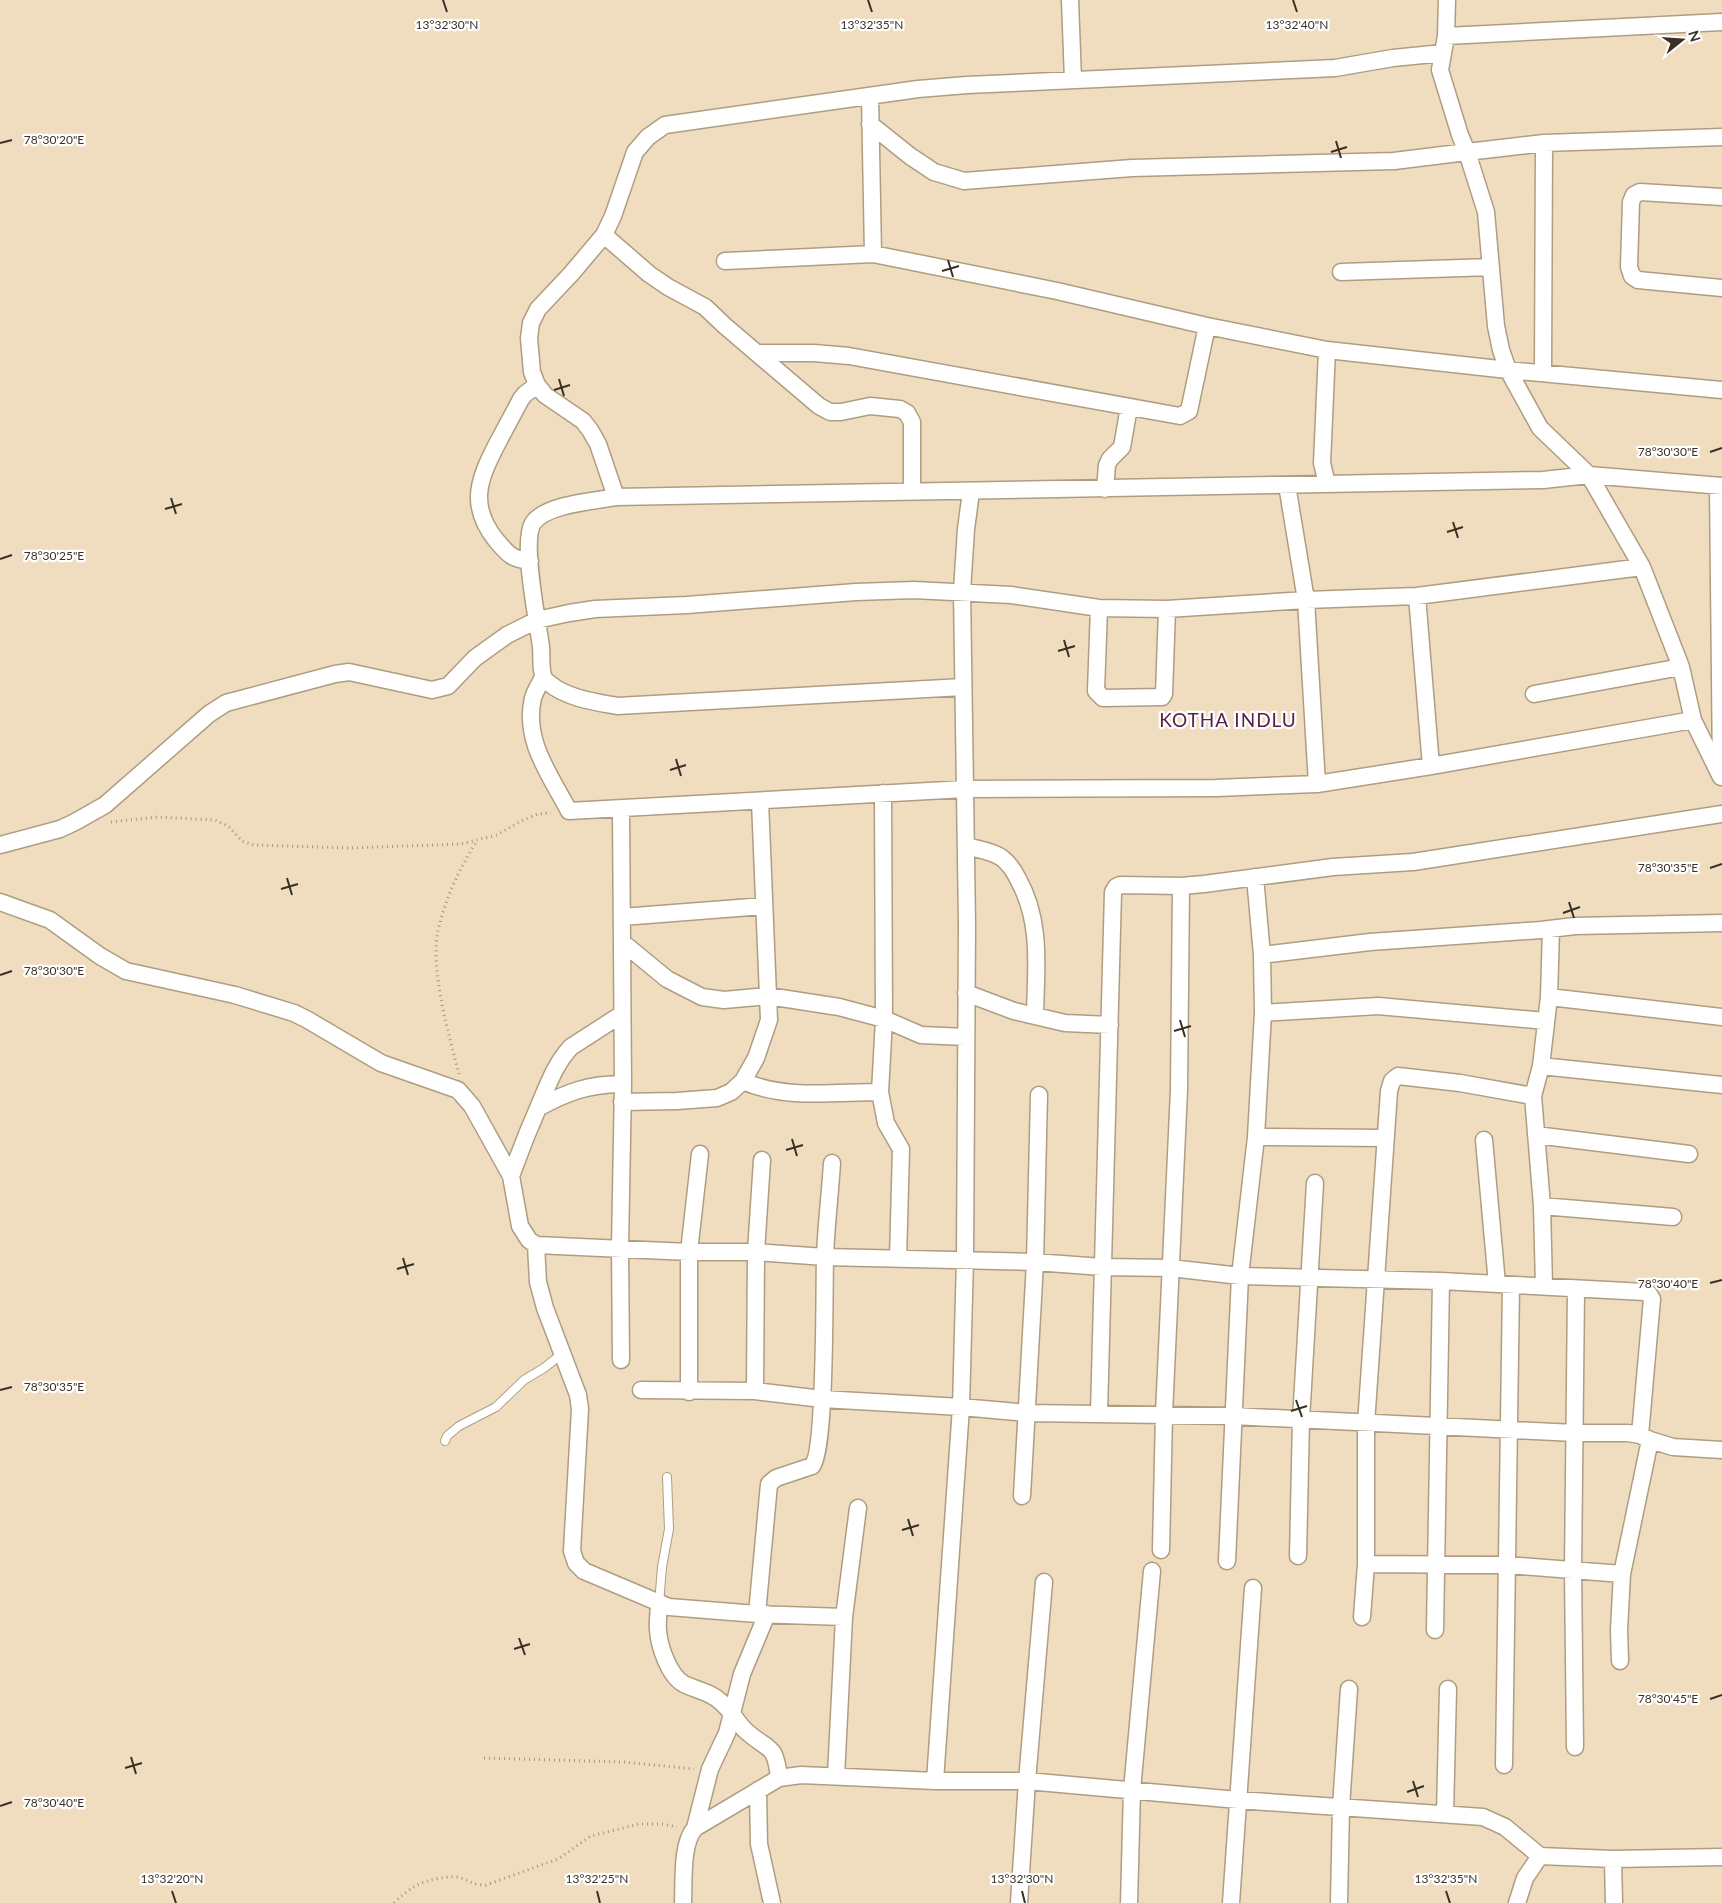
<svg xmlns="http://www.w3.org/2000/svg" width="1722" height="1903" font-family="Lato,sans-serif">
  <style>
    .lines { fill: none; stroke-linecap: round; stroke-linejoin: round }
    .service-casing { stroke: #af9d81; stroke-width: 10 }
    .minor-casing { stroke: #af9d81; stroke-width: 19 }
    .path { stroke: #a2947e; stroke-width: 3; stroke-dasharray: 1 4; stroke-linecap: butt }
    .service { stroke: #fff; stroke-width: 8 }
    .minor { stroke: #fff; stroke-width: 16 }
    .ticks { fill: none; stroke: #393126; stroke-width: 2 }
    .labels { text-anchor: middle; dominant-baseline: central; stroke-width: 4.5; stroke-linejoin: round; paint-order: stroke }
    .neighbourhood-label { font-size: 19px; letter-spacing: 1px; fill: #59204a; stroke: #fff }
    .ticks-label { font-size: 12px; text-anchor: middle; fill: #393126; stroke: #fff; stroke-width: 4.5; stroke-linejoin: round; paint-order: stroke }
  </style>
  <rect width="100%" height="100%" fill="#f0ddbf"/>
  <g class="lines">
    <defs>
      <path id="service" d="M445,1441L447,1436L459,1426L496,1407L524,1380L544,1368L563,1353
        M659,1604L662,1567L669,1529L667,1477"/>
      <path id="minor" d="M1070,0L1073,80
        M1447,0L1446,36L1440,70L1460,135L1467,152L1544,143L1722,137
        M1446,36L1722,22
        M870,96L873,254
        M870,124L910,156L934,172L964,181L1132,168L1394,161L1467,152L1486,212L1496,326L1501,350L1508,370L1540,428L1589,475L1642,567
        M1722,197L1640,192L1634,195L1631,202L1629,267L1632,276L1638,280L1722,288
        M604,235L649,274L668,287L705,307L725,326L819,406L830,412H841L870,406L900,409L907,413L912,422V491
        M725,261L873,254L1057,291L1207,326L1327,350L1508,370L1722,390
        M1341,272L1491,267
        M1327,350L1322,463L1327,484
        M757,353H814L849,356L1180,416L1189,411L1207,326
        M1543,372L1544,143
        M1718,486L1721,772
        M1105,489L1107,465L1110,459L1122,447L1129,407
        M971,492L966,529L962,591L967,924L965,1259L961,1407L935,1781H1027L1238,1800L1483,1817L1505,1827L1540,1856L1613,1859
        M616,497L598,444L590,430L583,421L545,395L537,385L532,372L529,338L531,323L538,309L571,274L604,235L613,216L635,152L648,137L665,125L918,89L967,85L1335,68L1393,58L1443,53
        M530,561C511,559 508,554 496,540C468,505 479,479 497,444C505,429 513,414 521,399L525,394L537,385
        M1417,596L1431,766
        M1099,608L1096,691L1103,698L1162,697L1164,694L1167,609
        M543,677C540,684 535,691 533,698C523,740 550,775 569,811L965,789L1216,788L1317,784L1431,766L1693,720
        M963,687L617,706C595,702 566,698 549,683C547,682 545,680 544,678C540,670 542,656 541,647C538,623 521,542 533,523C546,504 595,501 616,497L1543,480L1589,475L1722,486
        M1534,694L1681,667
        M1317,784L1306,600L1417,596L1642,567L1681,667L1693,720L1721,777
        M883,793L884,1019L880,1092L886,1123L901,1149L898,1259
        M0,845L60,829L75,822L105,805L209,714L226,703L335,674L349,672L432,690L448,686L475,658L507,635L537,620L569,613L595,609L687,605L856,592L914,590L1011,595L1099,608L1167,609L1306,600L1287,485
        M966,846C976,849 993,851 1002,858C1010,864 1014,871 1018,879C1042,922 1036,967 1035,1014
        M0,902L50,920L100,956L126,971L235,995L294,1013L308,1020L381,1063L458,1090L472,1106L511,1176L520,1226L529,1240L536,1245L689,1252H756L825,1257L1035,1262L1102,1267L1171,1268L1240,1276L1441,1281L1644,1292L1649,1294L1652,1299L1640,1435
        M622,917L764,906
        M622,942L667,979L702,997L724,1000L768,996L839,1007L884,1019L921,1035L966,1037
        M1262,955L1370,942L1541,930L1575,926L1722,923
        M966,993L1014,1011L1065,1023L1110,1025
        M1549,997L1722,1017
        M1263,1013L1378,1006L1546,1021
        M1541,1066L1722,1085
        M743,1081C785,1100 835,1092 880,1092
        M622,1102L677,1101L717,1098L731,1092L743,1081L756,1058L769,1020L760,801
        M538,1108C567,1092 589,1084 623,1084
        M1536,1135L1689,1154
        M1256,1137L1386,1138
        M1484,1140L1497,1284
        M511,1176C520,1151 530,1126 541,1101C549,1082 556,1063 571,1047L622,1014
        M1542,1206L1673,1217
        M536,1245L538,1282L545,1308L578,1395L580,1409L572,1551L576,1563L584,1571L669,1607L757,1614L844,1617
        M1544,1286L1542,1206L1533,1096L1541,1066L1549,997L1551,929
        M621,1360L620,1248L623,1084L621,809
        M641,1390L755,1391L822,1399L961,1407L1028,1413L1233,1416L1575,1433H1628L1640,1435L1650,1440L1673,1447L1722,1450
        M755,1391L756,1252L762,1160
        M689,1392V1252L700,1154
        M1099,1413L1113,892L1116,887L1120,885L1181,886L1204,884L1333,867L1413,862L1722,814
        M1022,1496L1035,1262L1039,1095
        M1161,1550L1164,1414L1179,1090L1181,886
        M1298,1556L1301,1420L1315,1183
        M1227,1561L1240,1276L1256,1137L1263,1013L1262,955L1255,877
        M1366,1564L1508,1565L1622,1574
        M659,1604C659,1612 657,1622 658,1630C659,1646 669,1676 684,1684C696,1690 711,1692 721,1702C731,1710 737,1723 746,1731C769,1752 775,1742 779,1778
        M757,1614L769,1484L776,1478L812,1466C826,1451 824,1289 825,1258C826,1226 830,1195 832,1163
        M1362,1617L1366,1564V1424L1389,1091L1392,1081L1398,1076L1460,1083L1533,1096
        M1435,1630L1441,1281
        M1620,1661L1619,1630L1622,1574L1650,1440
        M1575,1747L1573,1570L1576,1290
        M1504,1765L1511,1286
        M836,1776L844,1617L858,1508
        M758,1790L759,1844L772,1903
        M1445,1814L1448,1689
        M695,1828L710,1769L727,1733L742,1674L767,1614
        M683,1903C684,1883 681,1843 695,1828L779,1778L801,1775L935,1781
        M1019,1903L1027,1781L1044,1582
        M1129,1903L1132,1790L1152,1571
        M1231,1903L1253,1588
        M1339,1903L1341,1807L1349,1689
        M1517,1903L1525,1878L1540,1856
        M1614,1903L1613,1859L1722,1857"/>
    </defs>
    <!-- service casing -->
    <use href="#service" class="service-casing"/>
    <!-- minor casing -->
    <use href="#minor" class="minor-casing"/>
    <!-- path -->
    <path class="path" d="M111,822L157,817L215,820L228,826L242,841L254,845L350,848L461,844L497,835L521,821L538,814L551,813
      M459,1074C449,1035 430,971 438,931C445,899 459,869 477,841
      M484,1758L623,1762L694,1769
      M394,1903C409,1888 421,1881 441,1878C447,1877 454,1876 461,1878C473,1882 472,1885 486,1885L558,1859L591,1836L639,1824H662L677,1827"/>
    <!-- service -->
    <use href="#service" class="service"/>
    <!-- minor -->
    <use href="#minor" class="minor"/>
  </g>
  <!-- ticks -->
  <path class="ticks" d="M443,0L447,12M868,0L872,12M1293,0L1297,12M1336,141L1341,158M0,143L12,140M1331,152L1347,147M948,260L953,277M942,271L959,266M559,379L564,396M554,390L570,385M1710,452L1722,448M171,498L176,514M165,509L182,504M1453,522L1458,538M1447,532L1463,527M0,559L12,555M1064,640L1069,657M1058,651L1075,646M676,759L681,776M670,770L686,765M1710,868L1722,864M287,878L292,895M281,889L298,884M1569,902L1574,918M1563,913L1580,907M0,975L12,971M1180,1020L1185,1037M1174,1031L1191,1026M792,1139L797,1156M786,1150L803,1145M403,1258L408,1275M397,1269L414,1264M1710,1283L1722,1280M0,1390L12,1387M1296,1400L1302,1417M1291,1411L1307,1406M908,1519L913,1536M902,1530L919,1525M519,1638L525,1655M514,1649L530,1644M1710,1699L1722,1695M131,1757L136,1774M125,1768L142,1763M1413,1781L1418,1797M1407,1792L1424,1786M0,1806L12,1802M172,1891L176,1903M597,1891L600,1903M1022,1891L1025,1903M1446,1891L1450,1903"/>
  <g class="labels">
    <!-- neighbourhood labels -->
    <g class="neighbourhood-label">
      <text x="1228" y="719">KOTHA INDLU</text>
    </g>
  </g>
  <g class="ticks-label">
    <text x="447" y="29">13°32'30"N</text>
    <text x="872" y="29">13°32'35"N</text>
    <text x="1297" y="29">13°32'40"N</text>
    <text x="54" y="144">78°30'20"E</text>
    <text x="1668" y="456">78°30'30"E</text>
    <text x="54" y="560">78°30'25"E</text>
    <text x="1668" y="872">78°30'35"E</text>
    <text x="54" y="975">78°30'30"E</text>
    <text x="1668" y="1288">78°30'40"E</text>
    <text x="54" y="1391">78°30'35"E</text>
    <text x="1668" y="1703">78°30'45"E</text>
    <text x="54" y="1807">78°30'40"E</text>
    <text x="172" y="1883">13°32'20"N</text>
    <text x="597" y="1883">13°32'25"N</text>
    <text x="1022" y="1883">13°32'30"N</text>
    <text x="1446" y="1883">13°32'35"N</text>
  </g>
  <!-- north arrow -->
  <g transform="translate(1682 40) rotate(73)" stroke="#ffffff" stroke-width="4" paint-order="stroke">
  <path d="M0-4L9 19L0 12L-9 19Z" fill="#393126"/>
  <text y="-8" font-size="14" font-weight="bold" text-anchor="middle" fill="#393126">N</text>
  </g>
</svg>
